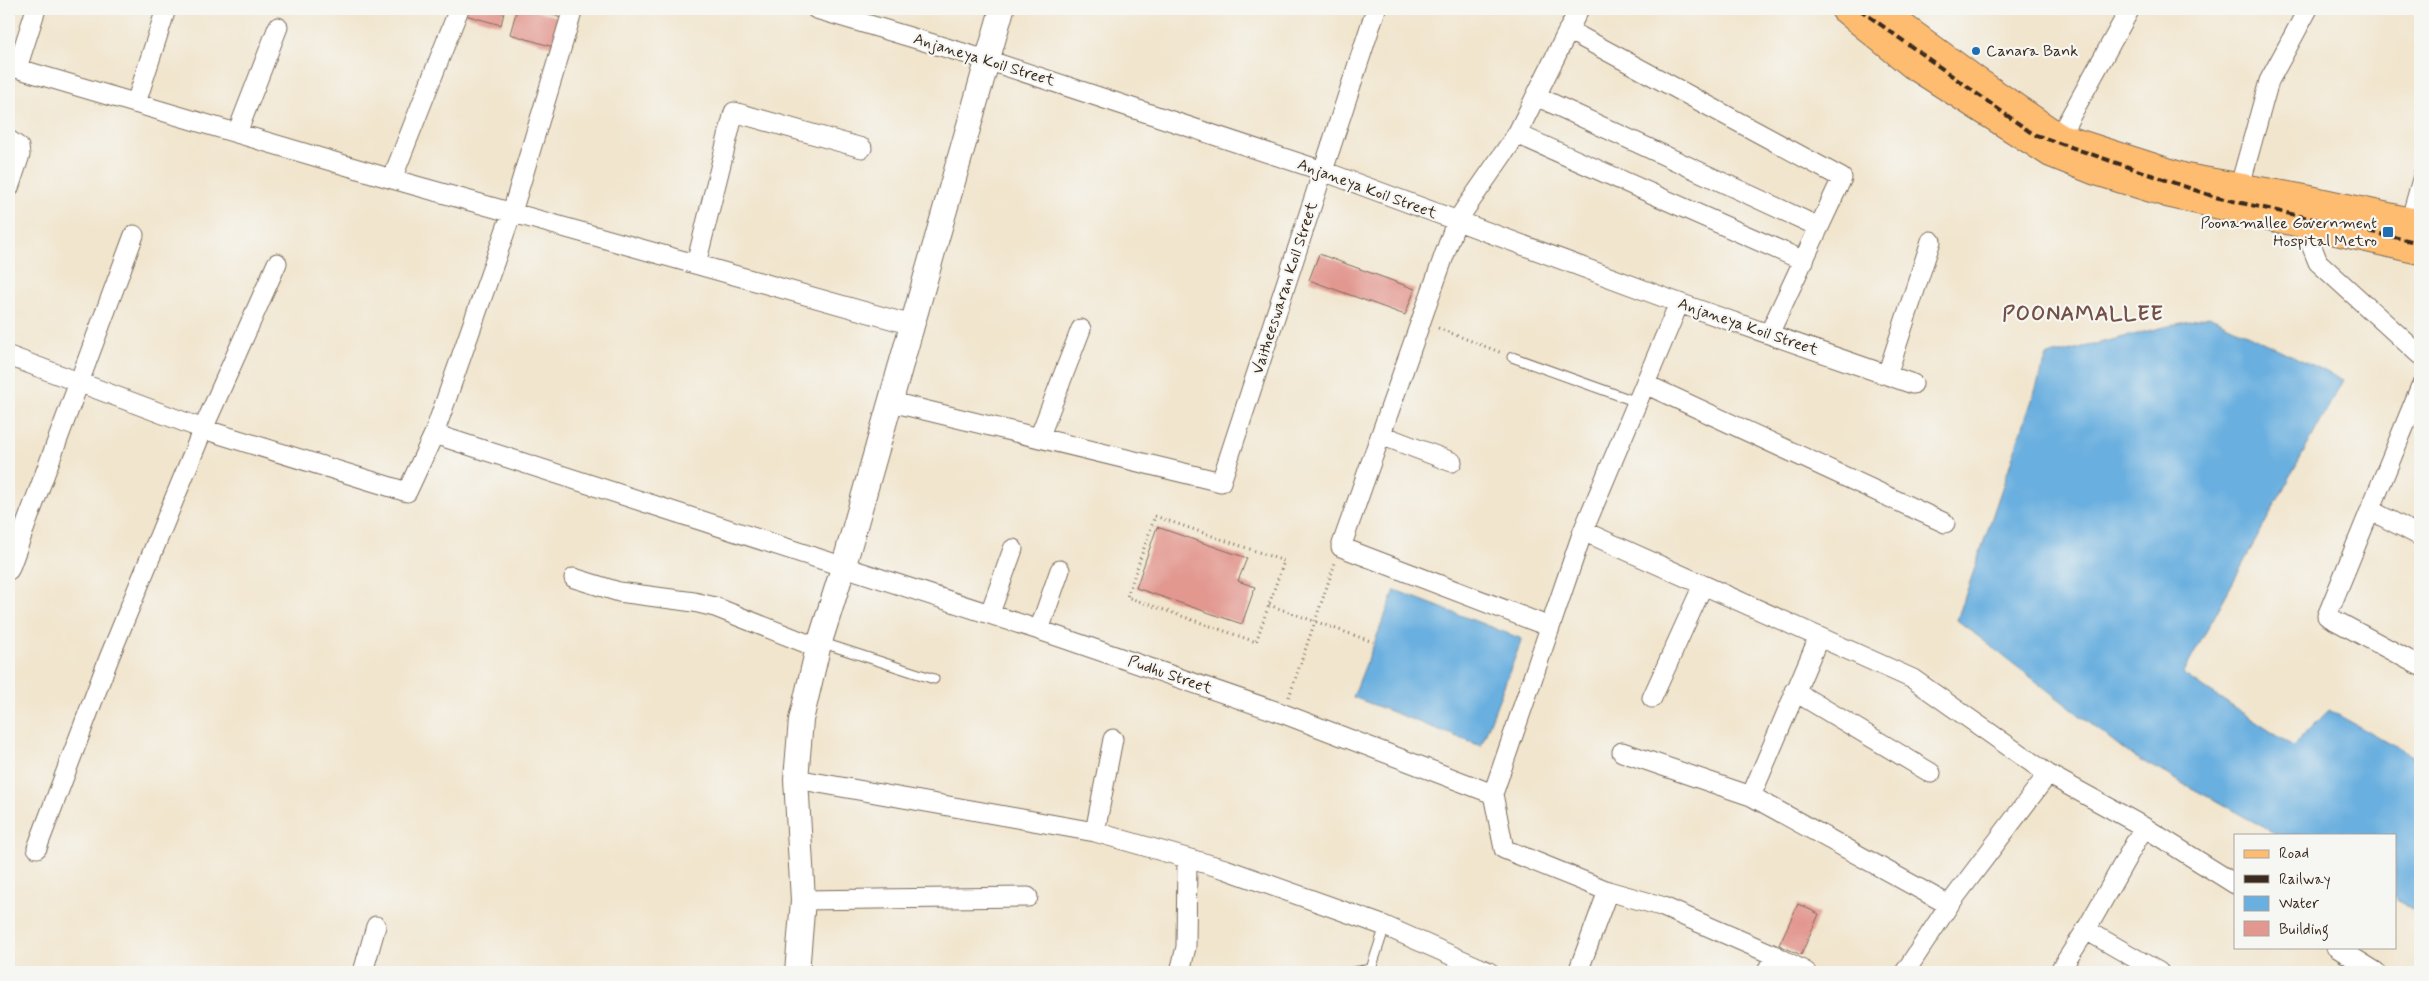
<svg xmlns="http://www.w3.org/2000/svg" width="2429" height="981" font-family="Mynerve,sans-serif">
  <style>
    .water { fill: #69afdf; stroke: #526c7e }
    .building { fill: #e2978f }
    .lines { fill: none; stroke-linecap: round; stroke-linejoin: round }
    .service-casing { stroke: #7b6b5b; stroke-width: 11 }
    .minor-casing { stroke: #7b6b5b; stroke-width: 21 }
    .tertiary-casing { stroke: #7b6b5b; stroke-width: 26 }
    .primary-casing { stroke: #7b6b5b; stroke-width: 30 }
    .path { stroke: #7b6b5b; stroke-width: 3; stroke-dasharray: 1 4; stroke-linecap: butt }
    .service { stroke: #fff; stroke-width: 9 }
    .minor { stroke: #fff; stroke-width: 19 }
    .tertiary { stroke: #fff; stroke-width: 24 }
    .primary { stroke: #fdbc70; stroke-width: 28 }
    .rail { stroke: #3b2a1e; stroke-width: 4; stroke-dasharray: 8 4; stroke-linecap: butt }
    .poi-dot { fill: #1f6fb2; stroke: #f6f6f2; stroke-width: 2 }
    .labels { text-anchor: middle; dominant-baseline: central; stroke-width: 4.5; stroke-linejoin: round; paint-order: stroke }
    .poi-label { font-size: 16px; fill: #3b2a1e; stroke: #f6f6f2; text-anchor: start }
    .street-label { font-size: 16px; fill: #3b2a1e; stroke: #f6f6f2 }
    .district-label { font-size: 21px; font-weight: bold; letter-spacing: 1px; fill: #755046; stroke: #f6f6f2 }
  </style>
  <rect width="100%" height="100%" fill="#f6f6f2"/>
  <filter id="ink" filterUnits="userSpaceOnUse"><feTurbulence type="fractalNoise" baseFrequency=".02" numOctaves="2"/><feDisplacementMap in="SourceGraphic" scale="10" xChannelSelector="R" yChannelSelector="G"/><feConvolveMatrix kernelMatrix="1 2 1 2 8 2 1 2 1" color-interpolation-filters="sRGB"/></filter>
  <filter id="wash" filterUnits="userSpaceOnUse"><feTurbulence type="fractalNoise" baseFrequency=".0096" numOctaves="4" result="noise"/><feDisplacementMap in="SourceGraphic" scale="20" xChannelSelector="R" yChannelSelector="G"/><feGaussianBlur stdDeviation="1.12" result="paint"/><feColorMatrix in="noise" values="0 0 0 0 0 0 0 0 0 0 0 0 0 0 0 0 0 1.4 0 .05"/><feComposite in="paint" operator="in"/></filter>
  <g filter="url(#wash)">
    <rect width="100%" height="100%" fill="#f1e5cd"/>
    <!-- water -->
    <path class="water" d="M2209,316L2343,380L2183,674L2293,746L2329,710L2420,760V913L2395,899V835H2278L2131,755L1957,620L2047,356Z
      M1395,590L1522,639L1481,746L1353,697Z"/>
    <g id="blocks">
      <!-- building -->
      <path class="building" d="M466,9H505L501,25L465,15Z
        M517,9H529L569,20L560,49L510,34Z
        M1319,254L1415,289L1405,315L1309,280Z
        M1157,527L1247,558L1238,581L1255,587L1242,624L1136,588Z
        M1798,904L1819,914L1801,955L1779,945Z"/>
    </g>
  </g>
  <g filter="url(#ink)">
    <use href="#blocks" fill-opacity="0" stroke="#7b6b5b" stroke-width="1"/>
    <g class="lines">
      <defs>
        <path id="service" d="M2406,218L2420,168
          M1512,357L1637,402
          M820,642L934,679
          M1353,972L1371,969L1385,926"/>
        <path id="minor" d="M816,9L987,60L1323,171L1679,303L1913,384
          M1568,30L1842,178L1769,334
          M9,66L392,179L912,325
          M17,68L36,9
          M1536,96L1819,227
          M136,103L166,9
          M237,133L278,27
          M1517,134L1804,261
          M9,140L19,147L20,155L9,188
          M2053,148L2130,9
          M392,179L459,9
          M2239,189L2269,81L2308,9
          M2303,214L2302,222L2318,262L2420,355
          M696,264L734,112L862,148
          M1679,303L1583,531L1493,794L1504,849L1608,891L1661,906L1774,955L1806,972
          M9,356L203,429L407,492L434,434L512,212L573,9
          M1887,375L1931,241
          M1645,384L1945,523
          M2420,388L2327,616L2420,666
          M891,402L1221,482L1376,9
          M434,434L1039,630L1284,714L1493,794
          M1381,435L1452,462
          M1039,438L1081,329
          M2370,510L2420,536
          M1583,531L1913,679L2048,774L2144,827L2235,884
          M9,570L134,235
          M574,578L619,592L694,602L715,607L818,648
          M990,613L1013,549
          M1550,627L1341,547L1456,222L1517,134L1579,9
          M1039,630L1060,570
          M1794,691L1931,773
          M1652,698L1703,585
          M1622,752L1751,796L1949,905
          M796,779L1095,832L1225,869L1385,926L1489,972
          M1751,796L1819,637
          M1095,832L1113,739
          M37,848L109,658L203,429L277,263
          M803,900L1028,897
          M2086,930L2159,972
          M2336,947L2376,972
          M363,972L376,926
          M1180,972L1186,947L1187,859
          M1578,972L1608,891
          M1767,972L1774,955
          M1905,972L1949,905L2048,774
          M2059,972L2086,930L2144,827"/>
        <path id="tertiary" d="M797,972L803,900L796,779L801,720L818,648L844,565L1002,9"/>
        <path id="primary" d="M1845,9L1912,64L2051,153L2096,171L2167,193L2420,250
          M1878,9L1975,80L2058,137L2186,178L2305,199L2420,224"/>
      </defs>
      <!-- service casing -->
      <use href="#service" class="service-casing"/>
      <!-- minor casing -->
      <use href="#minor" class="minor-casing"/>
      <!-- tertiary casing -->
      <use href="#tertiary" class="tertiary-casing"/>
      <!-- primary casing -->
      <use href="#primary" class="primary-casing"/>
      <!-- path -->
      <path class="path" d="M1438,328L1502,353
        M1155,516L1284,561L1256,642L1127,597Z
        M1269,605L1373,642
        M1289,697L1335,563"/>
      <!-- service -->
      <use href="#service" class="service"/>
      <!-- minor -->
      <use href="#minor" class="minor"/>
      <!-- tertiary -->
      <use href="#tertiary" class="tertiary"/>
      <!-- primary -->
      <use href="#primary" class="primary"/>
      <!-- rail -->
      <path class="rail" d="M1859,9L2033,134L2215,197L2420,243"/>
    </g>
  </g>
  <!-- markers -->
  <g class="poi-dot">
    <circle cx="1976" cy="51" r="5"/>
    <rect x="2382" y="226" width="12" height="12" rx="2.5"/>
  </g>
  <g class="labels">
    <!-- poi labels -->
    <g class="poi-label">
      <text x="1986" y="51">Canara Bank</text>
      <text x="2377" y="223" text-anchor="end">Poonamallee Government<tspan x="2377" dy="18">Hospital Metro</tspan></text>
    </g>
    <!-- street labels -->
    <g class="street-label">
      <text transform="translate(984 60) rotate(17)">Anjaneya Koil Street</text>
      <text transform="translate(1367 189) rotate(20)">Anjaneya Koil Street</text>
      <text transform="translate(1285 288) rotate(-72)">Vaitheeswaran Koil Street</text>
      <text transform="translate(1748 327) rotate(19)">Anjaneya Koil Street</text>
      <text transform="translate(1170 675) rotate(19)">Pudhu Street</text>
    </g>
    <!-- district labels -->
    <g class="district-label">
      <text x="2083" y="314">POONAMALLEE</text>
    </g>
  </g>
  <!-- margin -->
  <rect width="2429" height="981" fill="none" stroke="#f6f6f2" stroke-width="30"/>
  <!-- legend -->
  <rect x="2234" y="834" width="162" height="115" fill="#f6f6f2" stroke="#aba49d"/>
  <rect x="2244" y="850" width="25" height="8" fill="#fdbc70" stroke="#aba49d"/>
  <text x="2279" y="858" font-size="15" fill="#3b2a1e">Road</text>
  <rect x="2244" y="875" width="25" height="8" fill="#3b2a1e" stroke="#aba49d"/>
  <text x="2279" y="884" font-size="15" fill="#3b2a1e">Railway</text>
  <rect x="2244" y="896" width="25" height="15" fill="#69afdf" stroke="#aba49d"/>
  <text x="2279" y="908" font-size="15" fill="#3b2a1e">Water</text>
  <rect x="2244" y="921" width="25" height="15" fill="#e2978f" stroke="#aba49d"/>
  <text x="2279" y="934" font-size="15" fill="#3b2a1e">Building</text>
</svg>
